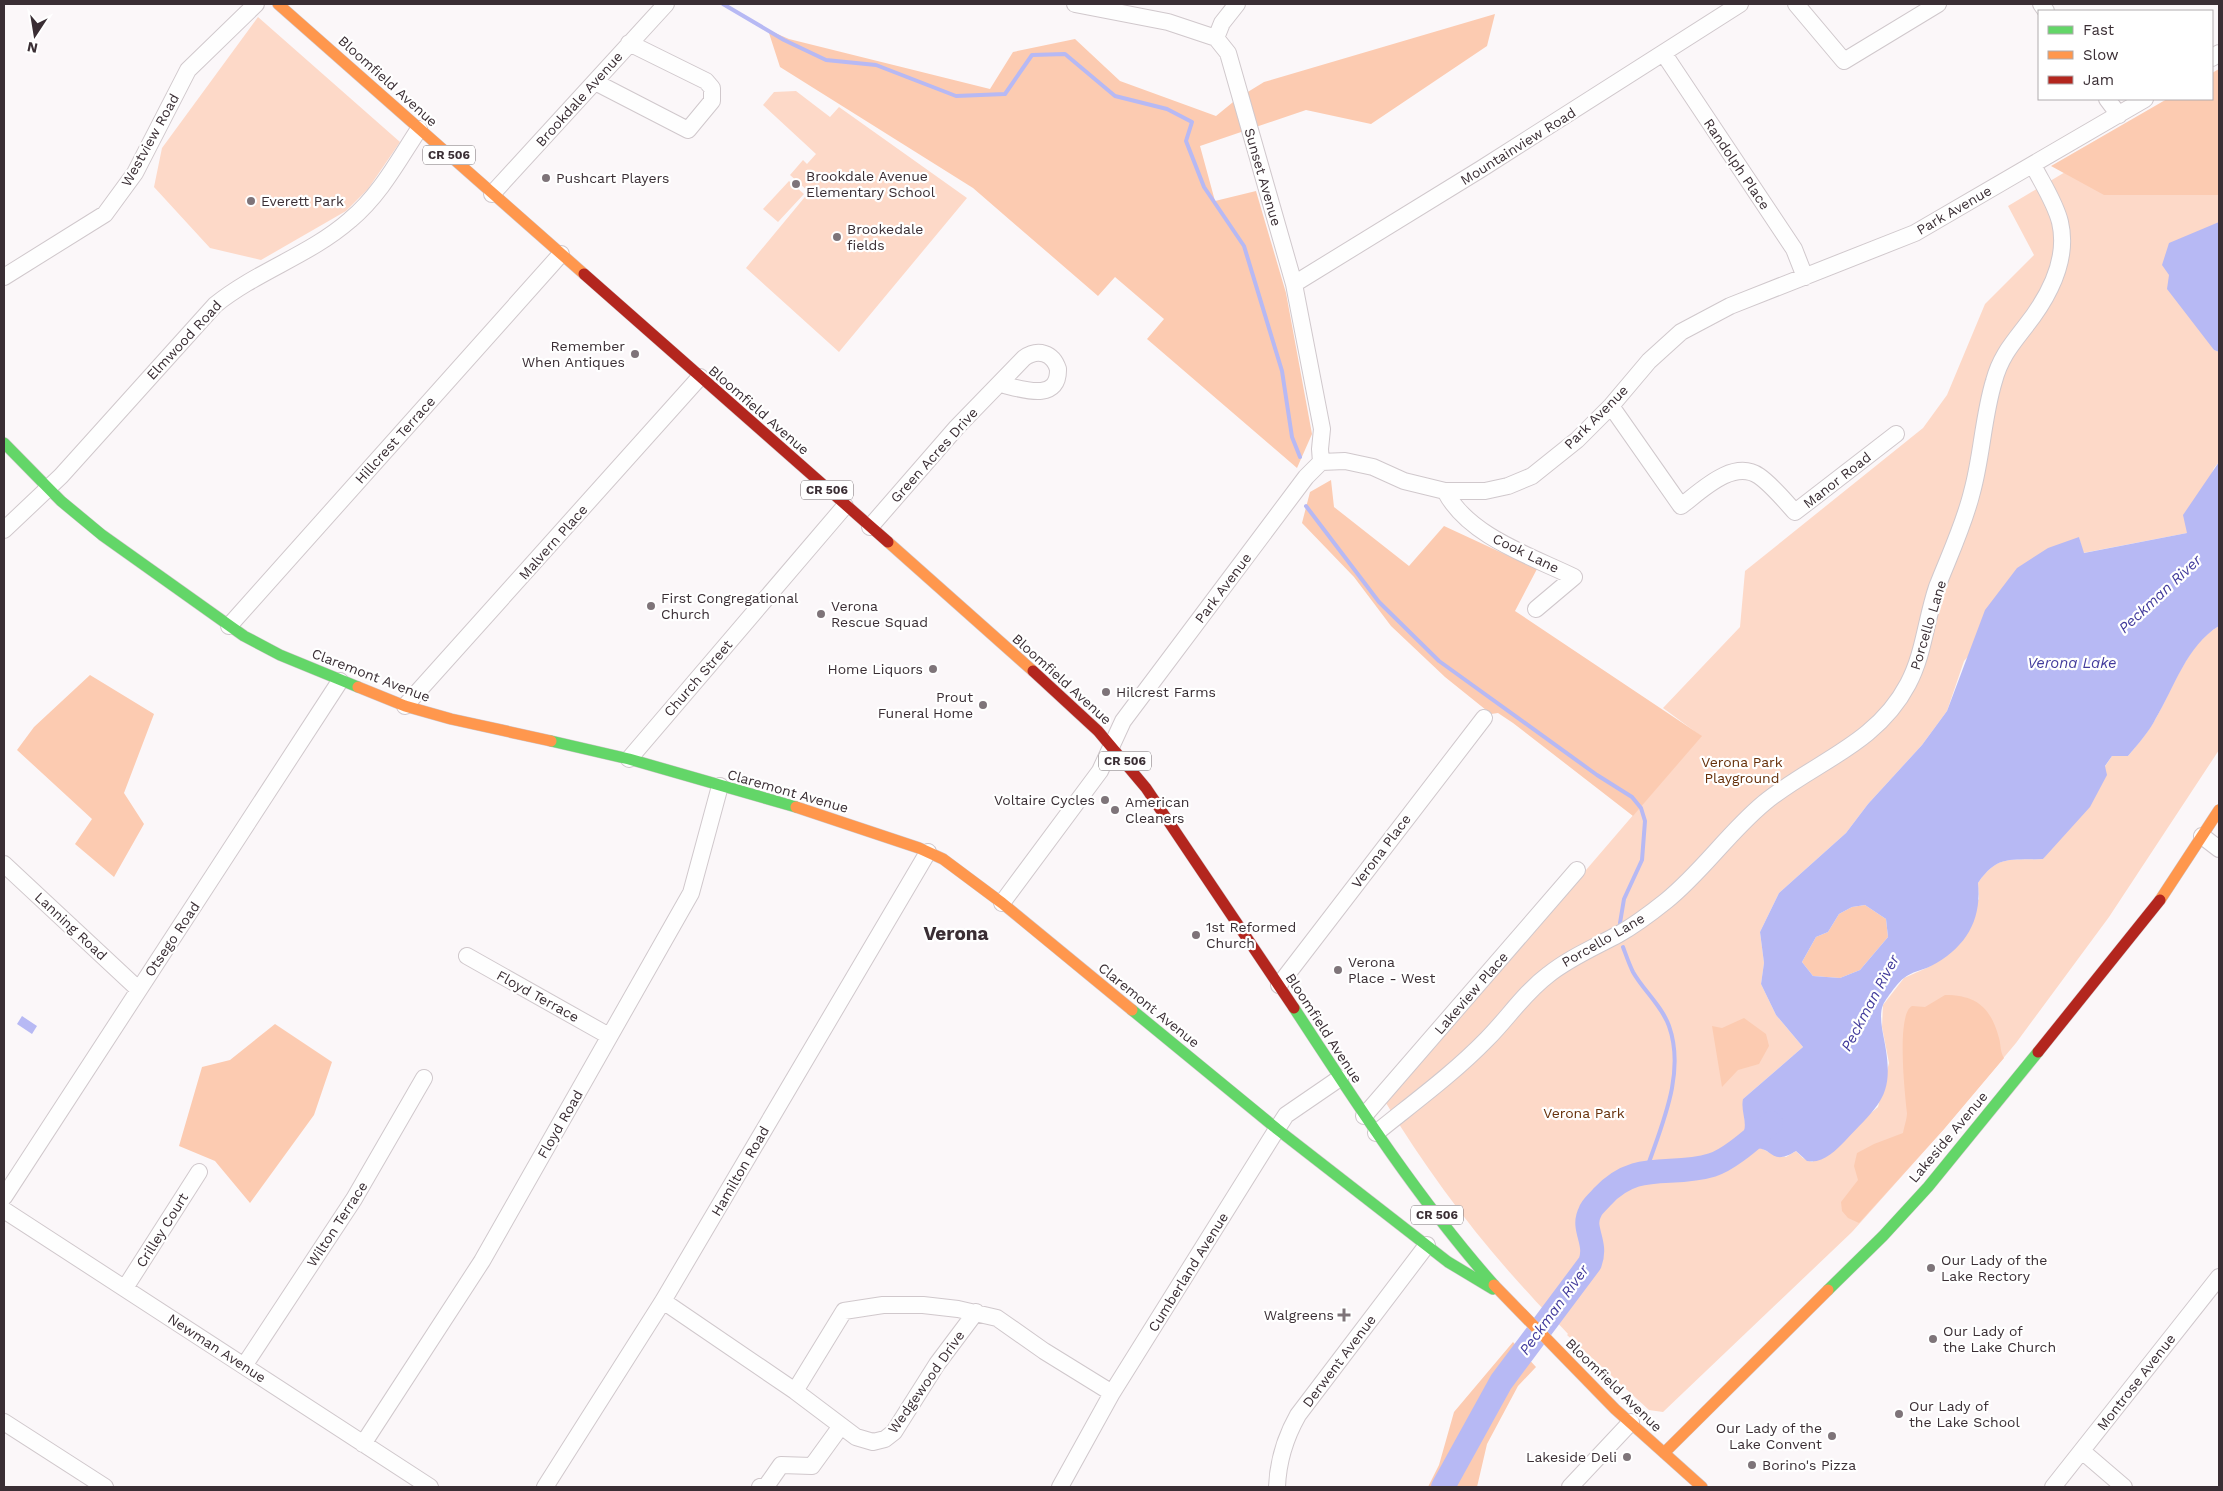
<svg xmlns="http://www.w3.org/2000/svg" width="2223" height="1491" font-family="'Work Sans',sans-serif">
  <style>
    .green { fill: #fdd9c8 }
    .forest { fill: #fccbb1 }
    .water { fill: #b7b9f4; fill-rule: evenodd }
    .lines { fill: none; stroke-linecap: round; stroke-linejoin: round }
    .stream { stroke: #b7b9f4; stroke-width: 4 }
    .river { stroke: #b7b9f4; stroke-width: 24 }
    .street-casing { stroke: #d0c8cc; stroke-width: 18 }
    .fast-casing { stroke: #d0c8cc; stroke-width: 12 }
    .slow-casing { stroke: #d0c8cc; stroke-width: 12 }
    .jam-casing { stroke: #d0c8cc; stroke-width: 12 }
    .street { stroke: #fefefe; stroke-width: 16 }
    .fast { stroke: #63d668; stroke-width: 11 }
    .slow { stroke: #ff974d; stroke-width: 11 }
    .jam { stroke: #b3261e; stroke-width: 11 }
    .poi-dot { fill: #7e7479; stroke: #fff; stroke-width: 2 }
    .labels { text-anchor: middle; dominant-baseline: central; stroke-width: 4.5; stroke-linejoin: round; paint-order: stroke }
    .shield { fill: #fff; stroke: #756d71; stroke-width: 1 }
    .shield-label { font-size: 12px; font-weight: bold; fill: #3a2e34 }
    .street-label { font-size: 14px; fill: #3a2e34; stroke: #fff }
    .poi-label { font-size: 14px; fill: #3a2e34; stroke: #fff; text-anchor: start }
    .park-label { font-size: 14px; fill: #66300a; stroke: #fff }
    .water-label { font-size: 15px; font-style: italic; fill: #423b9c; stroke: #fff }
    .district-label { font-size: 19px; font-weight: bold; fill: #3a2e34; stroke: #fff }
  </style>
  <rect width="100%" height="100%" fill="#fbf7f9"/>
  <!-- green -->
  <path class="green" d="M258,17L400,142L368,189L346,211L261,260L210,248L154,187L162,148Z
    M2219,79V222L2169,275L2214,350L2219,352V462L2214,468L2187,533L2083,553L2079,537L1964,661L1947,711L1922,745L1868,804L1846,833L1779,893L1760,932L1764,963L1761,984L1776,1015L1803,1047L1743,1099C1743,1110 1746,1121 1745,1132C1757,1146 1767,1155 1786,1157L1796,1151L1803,1158L1812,1162L1878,1107L1889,1063L1882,1027L1883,1005L1904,978L1931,966L1979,899L1978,883C1998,854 2010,861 2043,859L2112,756H2128C2138,744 2149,731 2156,718C2174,687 2187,644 2219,626V750L2109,917L2016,1043L1944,1129L1852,1232L1663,1412L1649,1410L1567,1335L1568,1334C1556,1320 1543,1310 1532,1297C1477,1238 1427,1171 1386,1103L1701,736L1663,708L1740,627L1745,571L1923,428L1947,395L1985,304L2034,255L2008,206L2188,99H2212Z
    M796,91L830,117L839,107L967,198L839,352L746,268L809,192L790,175L803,160L807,164L816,154L763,105L774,92Z
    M789,181L804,194L778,222L763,209Z"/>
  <!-- forest -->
  <path class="forest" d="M1495,14L1487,46L1371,124L1306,110L1200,146L1215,201L1256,191L1286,293L1312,434L1297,468L1147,339L1164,319L1115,277L1098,296L973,188L780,67L768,30L789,39L990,89L1013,52L1075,39L1120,81L1216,116L1238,98L1264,82Z
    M2219,69V195H2104L2051,166L2167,99H2212V73Z
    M1331,480L1334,507L1409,566L1444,526L1537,569L1515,611L1702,736L1633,816L1513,723L1498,713L1491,714L1445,677L1391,626L1354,577L1302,523L1310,492Z
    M90,675L154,714L124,793L144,824L114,877L75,844L92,819L17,750L34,727Z
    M1865,905L1886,919L1888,937L1860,970L1840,978L1813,976L1802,962L1816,937L1828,932L1839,914L1852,907Z
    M1945,995C1977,995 1991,1008 1999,1038C2001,1045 2000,1052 2004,1058L1944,1129L1859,1223L1848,1218L1842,1211L1841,1202L1858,1180L1854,1166L1857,1153L1874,1144L1903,1133C1904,1127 1907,1119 1907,1113C1905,1095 1896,1014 1912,1006L1925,1007Z
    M1744,1018L1766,1034L1769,1046L1759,1064L1738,1070L1722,1087L1712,1026L1722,1028Z
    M275,1024L332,1062L314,1115L250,1203L215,1161L179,1146L202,1067L230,1060Z
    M1513,1342L1536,1367L1518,1386L1487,1444L1477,1487H1428L1439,1465L1454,1412Z"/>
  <!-- water -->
  <path class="water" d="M2219,222V352L2214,350L2167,289L2169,275L2162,265L2169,243Z
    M2219,462V626C2187,645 2174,688 2156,718C2149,732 2138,744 2128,756H2112L2105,766L2107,775L2090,807L2043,859C2011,861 1998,854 1978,883C1982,921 1965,948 1931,966C1923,970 1911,972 1904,978C1899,981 1885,1000 1883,1005C1879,1014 1882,1029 1884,1039C1895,1095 1882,1102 1845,1141C1835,1151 1823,1164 1807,1161L1796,1151C1769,1168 1773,1144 1752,1149L1741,1136C1750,1126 1740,1112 1743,1099L1803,1047L1776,1015L1761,984L1764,963L1760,932L1779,893L1846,833L1868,804L1922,745L1947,711L1985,610L2017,568L2048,548L2079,537L2084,553L2187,533L2183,515ZM1865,905L1886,919L1888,937L1860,970L1840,978L1813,976L1802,962L1816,937L1828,932L1839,914L1852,907Z
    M22,1016L37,1026L32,1034L17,1024Z"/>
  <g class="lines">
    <!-- stream -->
    <path class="stream" d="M723,4L784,40L826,60L876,65L956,96L1005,94L1032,55L1065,54L1115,96L1167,109L1192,122L1186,141L1204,187L1244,246L1282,371L1292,437L1300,457
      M1306,506L1379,602L1439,661L1597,775L1632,797L1641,808L1645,821L1642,860L1624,899L1620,923
      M1623,947C1626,955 1629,964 1633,972C1643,990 1662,1006 1669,1026C1686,1074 1661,1126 1646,1171"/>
    <!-- river -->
    <path class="river" d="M1443,1487L1501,1382L1590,1263C1598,1242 1581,1229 1590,1212C1592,1206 1598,1202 1602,1197C1637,1159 1670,1178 1712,1165C1731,1159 1755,1136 1771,1123"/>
    <defs>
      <path id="street" d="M1075,4L1168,22L1216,38L1228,53L1294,284L1322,429L1320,449L1321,462
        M1796,4L1844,61L1938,4
        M2041,4L2046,11
        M1216,38L1222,23L1237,4
        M1664,54L1794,249L1805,277
        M2212,58L2219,53
        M595,82L688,130L712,101V88L706,81L629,43
        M2107,99L2119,115
        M492,194L666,4
        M4,277L105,214L135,173L188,70L256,4
        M1294,284L1481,169L1740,4
        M1611,406L1681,506C1700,492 1733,458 1759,476C1772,485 1784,500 1795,512L1896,434
        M1445,491C1468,536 1531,556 1574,577L1536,609
        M870,527L957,427L1024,358C1038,348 1053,353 1058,369C1059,404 1019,388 1000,384
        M4,530L61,476L215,305C257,271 310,255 350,220C380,195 398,161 419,129
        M229,626L561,254
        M405,706L700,377
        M629,759L845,506
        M2202,836L2219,849
        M4,864L138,989
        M1002,903L1100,771L1123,721L1306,477L1321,462L1345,461L1373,467L1404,481L1445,491H1485L1508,486L1532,476L1577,440L1611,406L1649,361L1681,332L1730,306L1915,233L2145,99
        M467,956L609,1036
        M1279,985L1484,718
        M1364,1116L1577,870
        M1376,1133C1413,1103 1453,1074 1487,1039C1508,1018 1524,993 1548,975C1569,958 1595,947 1619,934C1635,925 1651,913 1666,901C1702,872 1728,833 1764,803C1814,762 1876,745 1908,684C1924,654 1926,619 1937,587C1949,556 1964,525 1972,492C1982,456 1983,417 1994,381C2000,358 2011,345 2025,327C2048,298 2069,260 2060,222C2055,202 2042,183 2033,165
        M4,1197L340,681
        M4,1210L430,1487
        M125,1288L199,1172
        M663,1301L795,1391L856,1437L873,1442L885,1439L894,1432L937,1364L976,1312
        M244,1366L354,1199L424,1078
        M795,1391L844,1311L883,1305H923L958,1309L997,1318L1044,1351L1112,1393
        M4,1422L105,1487
        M363,1444L482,1261L691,893L720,786
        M2082,1451L2124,1487
        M545,1487L663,1301L928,852
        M760,1487L767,1485L781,1465L812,1466L841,1426
        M1060,1487L1112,1393L1277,1129L1286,1115L1340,1078
        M1277,1487C1278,1460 1285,1438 1298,1415L1427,1245
        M1570,1487L1631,1422
        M2053,1487L2219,1277"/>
      <path id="fast" d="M4,443L61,501L102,535L244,636L280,655L358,687
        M551,741L629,759L796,807
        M1294,1008C1356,1103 1418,1199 1494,1285
        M1132,1010L1277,1129L1448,1262L1493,1289
        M1828,1290L1883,1236L1928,1187L2038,1052"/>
      <path id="slow" d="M278,4L584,274
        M888,542L1033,671
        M358,687L405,706L451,719L551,741
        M796,807L919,848L943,859L1002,903L1132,1010
        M2160,900L2219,810
        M1494,1285L1615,1409L1702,1487
        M1664,1453L1828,1290"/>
      <path id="jam" d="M584,274L888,542
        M1033,671L1098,731L1146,788L1294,1008
        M2038,1052L2160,900"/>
    </defs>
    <!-- street casing -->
    <use href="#street" class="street-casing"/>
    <!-- fast casing -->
    <use href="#fast" class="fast-casing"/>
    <!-- slow casing -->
    <use href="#slow" class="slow-casing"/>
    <!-- jam casing -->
    <use href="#jam" class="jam-casing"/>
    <!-- street -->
    <use href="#street" class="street"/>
    <!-- fast -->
    <use href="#fast" class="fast"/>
    <!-- slow -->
    <use href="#slow" class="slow"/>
    <!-- jam -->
    <use href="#jam" class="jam"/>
  </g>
  <!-- markers -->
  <g class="poi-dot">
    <circle cx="546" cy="178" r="5"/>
    <circle cx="796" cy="184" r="5"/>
    <circle cx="251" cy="201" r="5"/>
    <circle cx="837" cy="237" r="5"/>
    <circle cx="635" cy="354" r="5"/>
    <circle cx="651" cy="606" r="5"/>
    <circle cx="821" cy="614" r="5"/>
    <circle cx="933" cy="669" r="5"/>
    <circle cx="1106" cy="692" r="5"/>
    <circle cx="983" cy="705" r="5"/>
    <circle cx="1105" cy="800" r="5"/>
    <circle cx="1115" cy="810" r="5"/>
    <circle cx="1196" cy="935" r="5"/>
    <circle cx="1338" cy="970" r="5"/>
    <circle cx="1931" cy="1268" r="5"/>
    <path d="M1341.5 1307.5h5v5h5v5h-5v5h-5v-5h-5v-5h5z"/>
    <circle cx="1933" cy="1339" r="5"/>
    <circle cx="1899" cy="1414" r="5"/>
    <circle cx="1832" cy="1436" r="5"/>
    <circle cx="1627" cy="1457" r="5"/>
    <circle cx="1752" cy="1465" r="5"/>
  </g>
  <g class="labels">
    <!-- shield labels -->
    <g class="shield">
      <rect x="423" y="145.5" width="52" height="19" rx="4"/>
      <rect x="801" y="480.5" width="52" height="19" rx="4"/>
      <rect x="1099" y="751.5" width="52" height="19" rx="4"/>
      <rect x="1411" y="1205.5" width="52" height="19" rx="4"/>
    </g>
    <g class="shield-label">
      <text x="449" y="155">CR 506</text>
      <text x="827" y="490">CR 506</text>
      <text x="1125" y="761">CR 506</text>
      <text x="1437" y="1215">CR 506</text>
    </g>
    <!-- street labels -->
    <g class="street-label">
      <text transform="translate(388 81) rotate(42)">Bloomfield Avenue</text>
      <text transform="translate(579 99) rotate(-48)">Brookdale Avenue</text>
      <text transform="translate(150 140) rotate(-61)">Westview Road</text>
      <text transform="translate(1518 146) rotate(-32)">Mountainview Road</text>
      <text transform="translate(1737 164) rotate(56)">Randolph Place</text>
      <text transform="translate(1263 177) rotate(74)">Sunset Avenue</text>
      <text transform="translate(1954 210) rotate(-30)">Park Avenue</text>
      <text transform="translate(184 340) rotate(-47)">Elmwood Road</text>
      <text transform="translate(759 410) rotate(41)">Bloomfield Avenue</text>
      <text transform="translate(1596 417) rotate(-45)">Park Avenue</text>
      <text transform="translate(395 440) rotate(-48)">Hillcrest Terrace</text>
      <text transform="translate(934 455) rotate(-48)">Green Acres Drive</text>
      <text transform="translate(1837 480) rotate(-38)">Manor Road</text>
      <text transform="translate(553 542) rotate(-48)">Malvern Place</text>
      <text transform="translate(1526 553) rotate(26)">Cook Lane</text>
      <text transform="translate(1223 588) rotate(-53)">Park Avenue</text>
      <text transform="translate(1928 625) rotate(-73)">Porcello Lane</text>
      <text transform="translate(371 675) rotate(21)">Claremont Avenue</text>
      <text transform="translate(698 678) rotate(-49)">Church Street</text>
      <text transform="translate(1062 679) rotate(42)">Bloomfield Avenue</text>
      <text transform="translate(788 791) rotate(16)">Claremont Avenue</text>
      <text transform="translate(1381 851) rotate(-53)">Verona Place</text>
      <text transform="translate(71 926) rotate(43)">Lanning Road</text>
      <text transform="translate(172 939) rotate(-56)">Otsego Road</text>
      <text transform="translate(1603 940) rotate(-30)">Porcello Lane</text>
      <text transform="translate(1471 993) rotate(-49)">Lakeview Place</text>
      <text transform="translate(538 996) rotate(29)">Floyd Terrace</text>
      <text transform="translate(1149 1005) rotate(39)">Claremont Avenue</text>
      <text transform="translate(1324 1028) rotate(57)">Bloomfield Avenue</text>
      <text transform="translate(560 1124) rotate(-60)">Floyd Road</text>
      <text transform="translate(1948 1137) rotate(-50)">Lakeside Avenue</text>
      <text transform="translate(740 1171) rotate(-60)">Hamilton Road</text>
      <text transform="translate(337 1224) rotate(-57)">Wilton Terrace</text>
      <text transform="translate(162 1230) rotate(-58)">Crilley Court</text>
      <text transform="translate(1188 1272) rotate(-58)">Cumberland Avenue</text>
      <text transform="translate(217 1348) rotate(33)">Newman Avenue</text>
      <text transform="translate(1339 1361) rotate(-53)">Derwent Avenue</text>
      <text transform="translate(926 1382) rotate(-55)">Wedgewood Drive</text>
      <text transform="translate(2136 1382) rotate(-52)">Montrose Avenue</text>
      <text transform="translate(1614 1385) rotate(44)">Bloomfield Avenue</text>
    </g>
    <!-- poi labels -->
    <g class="poi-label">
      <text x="806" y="176">Brookdale Avenue<tspan x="806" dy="16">Elementary School</tspan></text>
      <text x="556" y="178">Pushcart Players</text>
      <text x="261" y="201">Everett Park</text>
      <text x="847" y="229">Brookedale<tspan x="847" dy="16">fields</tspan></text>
      <text x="625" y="346" text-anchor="end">Remember<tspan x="625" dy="16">When Antiques</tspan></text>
      <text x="661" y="598">First Congregational<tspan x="661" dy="16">Church</tspan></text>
      <text x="831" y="606">Verona<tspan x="831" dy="16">Rescue Squad</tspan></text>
      <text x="923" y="669" text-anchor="end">Home Liquors</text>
      <text x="1116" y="692">Hilcrest Farms</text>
      <text x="973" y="697" text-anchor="end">Prout<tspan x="973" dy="16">Funeral Home</tspan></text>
      <text x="1095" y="800" text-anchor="end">Voltaire Cycles</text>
      <text x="1125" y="802">American<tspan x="1125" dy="16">Cleaners</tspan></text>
      <text x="1206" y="927">1st Reformed<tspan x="1206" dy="16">Church</tspan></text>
      <text x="1348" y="962">Verona<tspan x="1348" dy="16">Place - West</tspan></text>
      <text x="1941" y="1260">Our Lady of the<tspan x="1941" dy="16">Lake Rectory</tspan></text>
      <text x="1334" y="1315" text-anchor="end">Walgreens</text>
      <text x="1943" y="1331">Our Lady of<tspan x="1943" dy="16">the Lake Church</tspan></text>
      <text x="1909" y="1406">Our Lady of<tspan x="1909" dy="16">the Lake School</tspan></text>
      <text x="1822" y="1428" text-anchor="end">Our Lady of the<tspan x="1822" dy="16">Lake Convent</tspan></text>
      <text x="1617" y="1457" text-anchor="end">Lakeside Deli</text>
      <text x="1762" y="1465">Borino's Pizza</text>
    </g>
    <!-- park labels -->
    <g class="park-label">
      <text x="1742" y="762">Verona Park<tspan x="1742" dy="16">Playground</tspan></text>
      <text x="1584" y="1113">Verona Park</text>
    </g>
    <!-- water labels -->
    <g class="water-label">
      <text transform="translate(2160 594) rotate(-43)">Peckman River</text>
      <text x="2072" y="663">Verona Lake</text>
      <text transform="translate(1870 1003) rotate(-62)">Peckman River</text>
      <text transform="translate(1554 1310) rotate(-54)">Peckman River</text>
    </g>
    <!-- district labels -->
    <g class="district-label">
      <text x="956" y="933">Verona</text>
    </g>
  </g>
  <!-- border -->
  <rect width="2223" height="1491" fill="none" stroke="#3a2e34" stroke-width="10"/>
  <!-- legend -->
  <rect x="2038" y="10" width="175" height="90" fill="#ffffff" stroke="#b0abae"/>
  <rect x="2048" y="26" width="25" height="8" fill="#63d668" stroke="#b0abae"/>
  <text x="2083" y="35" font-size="15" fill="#3a2e34">Fast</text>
  <rect x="2048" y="51" width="25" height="8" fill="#ff974d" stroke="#b0abae"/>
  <text x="2083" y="60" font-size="15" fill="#3a2e34">Slow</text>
  <rect x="2048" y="76" width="25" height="8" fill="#b3261e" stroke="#b0abae"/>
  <text x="2083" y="85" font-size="15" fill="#3a2e34">Jam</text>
  <!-- north arrow -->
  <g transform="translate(35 35) rotate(192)" stroke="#ffffff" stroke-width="4" paint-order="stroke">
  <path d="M0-4L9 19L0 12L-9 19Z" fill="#3a2e34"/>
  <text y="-8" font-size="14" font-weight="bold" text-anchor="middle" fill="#3a2e34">N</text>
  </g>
</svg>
